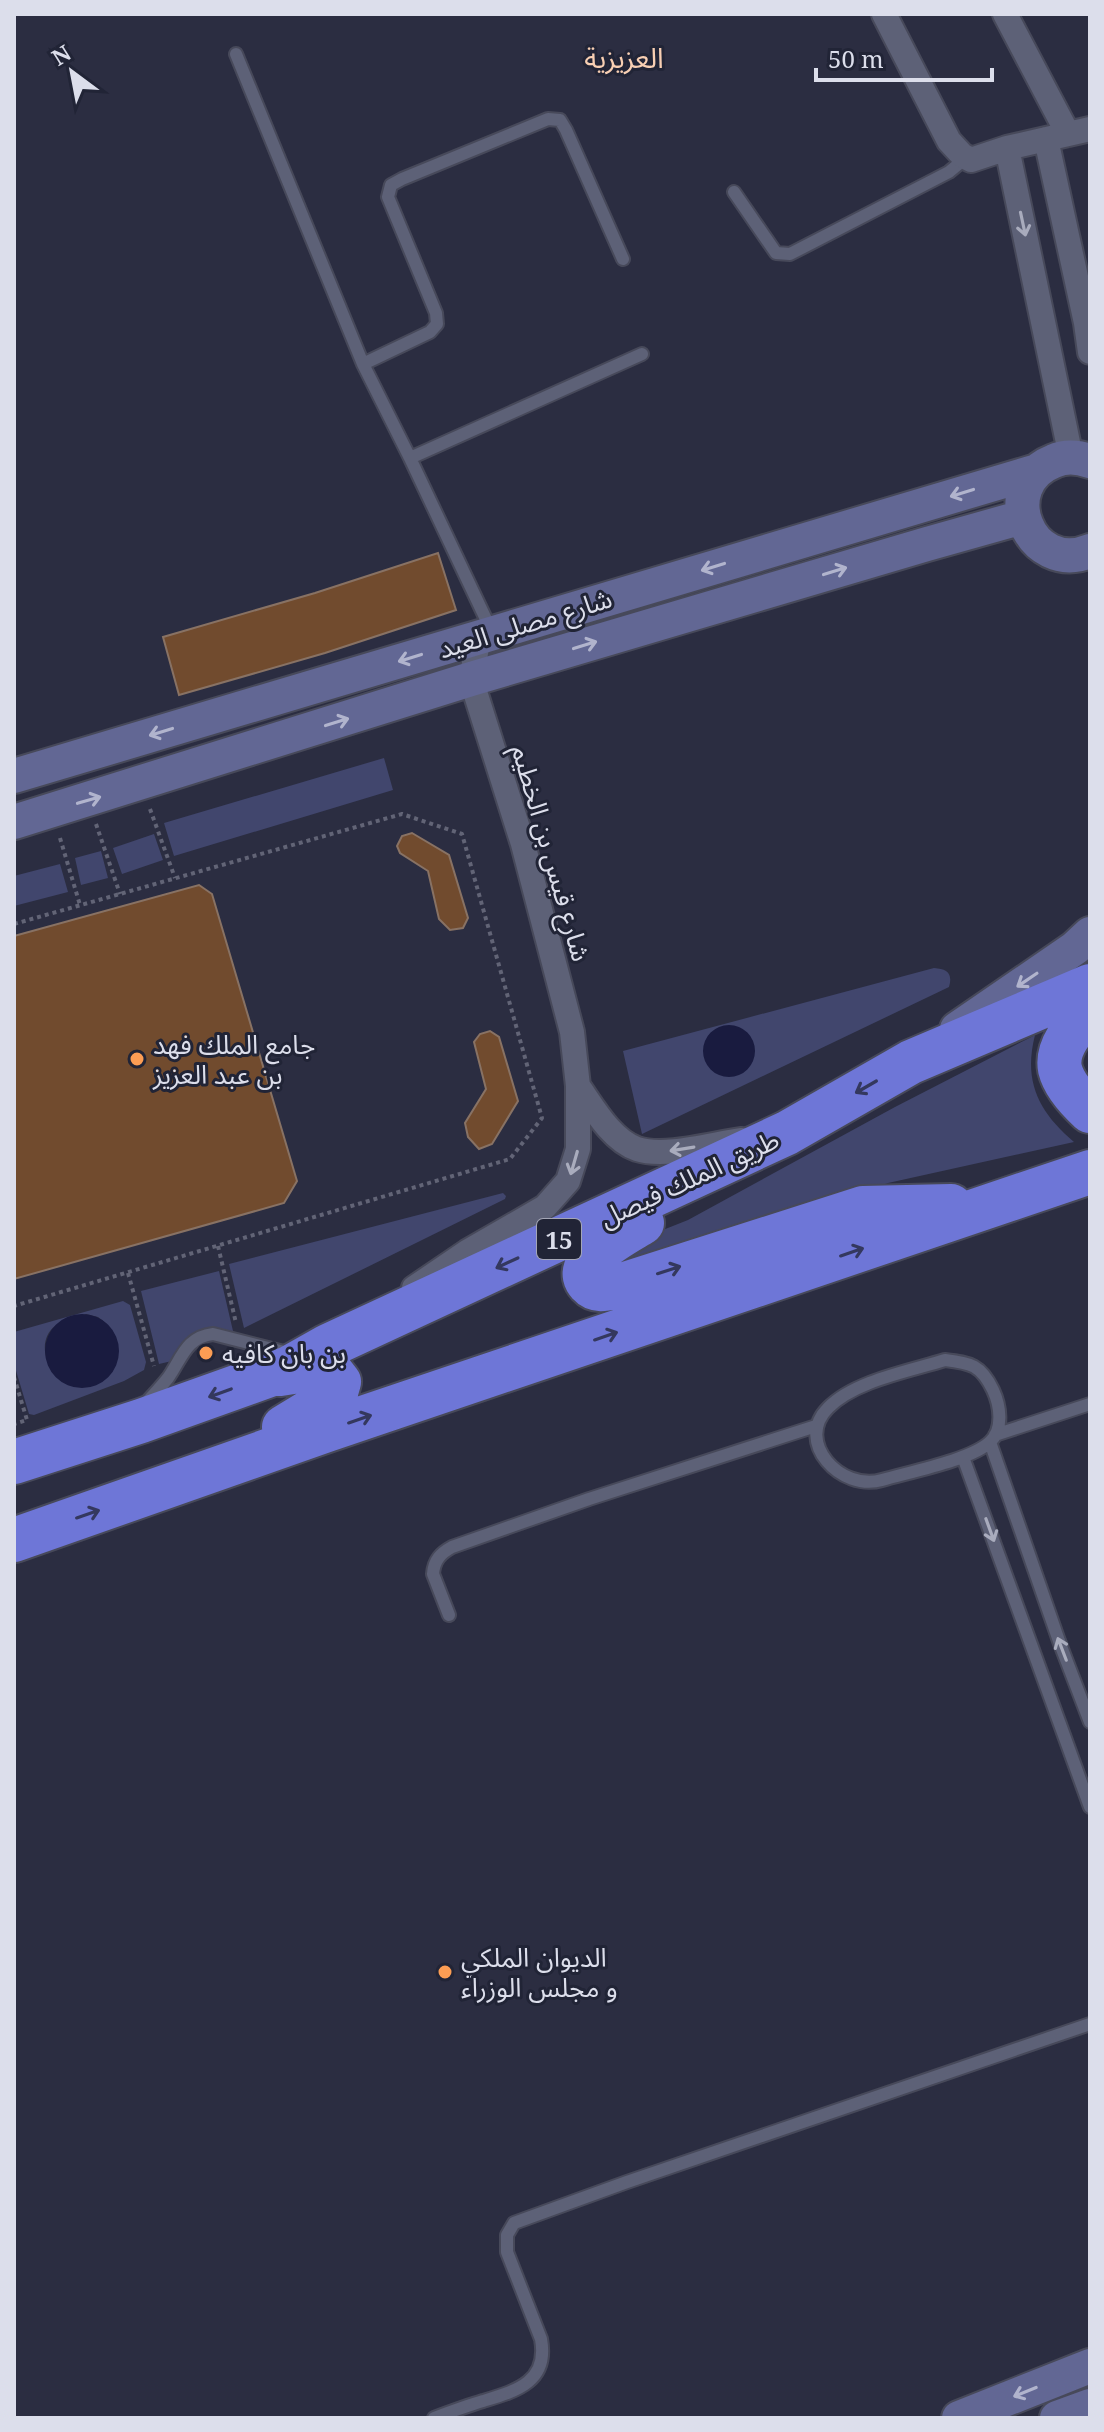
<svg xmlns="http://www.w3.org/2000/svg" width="1104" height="2432" font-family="'Noto Serif','Noto Sans Arabic',serif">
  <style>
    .green { fill: #41466d; fill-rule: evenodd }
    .water { fill: #191b3f }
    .building { fill: #714b2e; stroke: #887264; stroke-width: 2 }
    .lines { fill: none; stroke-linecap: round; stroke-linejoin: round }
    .lane-casing { stroke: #47495a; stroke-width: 16 }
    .street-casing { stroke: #47495a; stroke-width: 28 }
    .secondary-casing { stroke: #47495a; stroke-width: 38 }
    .highway-casing { stroke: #47495a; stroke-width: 48 }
    .path { stroke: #626476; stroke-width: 4; stroke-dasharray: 4 4; stroke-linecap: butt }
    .lane { stroke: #5d6177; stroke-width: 12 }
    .street { stroke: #5d6177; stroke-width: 24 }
    .secondary { stroke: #626794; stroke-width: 34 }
    .highway { stroke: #6e76d7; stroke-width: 44 }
    .oneway { stroke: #a9acbd }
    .oneway2 { stroke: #b1b4cd }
    .oneway3 { stroke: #34385e }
    .poi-dot { fill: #fc9d54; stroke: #212436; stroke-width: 3 }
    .labels { text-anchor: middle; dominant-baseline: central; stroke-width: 6; stroke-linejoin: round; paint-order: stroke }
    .shield { fill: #212436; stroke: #a4a6b5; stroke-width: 2 }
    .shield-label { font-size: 24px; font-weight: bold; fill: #dcdeeb }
    .street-label { font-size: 26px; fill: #dcdeeb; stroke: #212436 }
    .poi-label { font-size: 26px; fill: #dcdeeb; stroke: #212436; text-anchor: start }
    .neighbourhood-label { font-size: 28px; fill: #f8cfb3; stroke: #212436 }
  </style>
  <rect width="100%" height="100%" fill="#2b2d41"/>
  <!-- green -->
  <path class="green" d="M384,758L393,790L174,856L164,823Z
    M154,834L163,860L122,874L113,848Z
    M101,851L108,878L81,885L75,858Z
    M60,864L68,892L14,906V876Z
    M934,968C947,969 953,973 949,987L642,1134L623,1051Z
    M1035,1035C1023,1082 1039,1112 1074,1142L888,1183L715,1245L620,1267L625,1245L688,1220L895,1107Z
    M503,1193L506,1196L505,1199L244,1328L229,1264Z
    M219,1271L233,1331C200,1328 188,1329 172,1361L159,1364L141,1291Z
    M123,1301L130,1305L146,1362L144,1370L124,1381L34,1415L29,1414L14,1364V1332ZM86,1314L98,1317L107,1324L106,1378C58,1408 28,1346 55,1326C64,1321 76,1318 86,1314Z"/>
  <!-- water -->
  <path class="water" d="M703 1051a26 26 0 1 1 52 0a26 26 0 1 1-52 0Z
    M45 1351a37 37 0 1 1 74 0a37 37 0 1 1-74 0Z"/>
  <!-- building -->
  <path class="building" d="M438,553L456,610L325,653L179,695L163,637L315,593Z
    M412,833L449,855L468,918L463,928L450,930L439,919L428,871L400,853L397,846L402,836Z
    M199,885L212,894L297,1181L284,1203L14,1279V936Z
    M490,1031L499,1037L518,1101L492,1144L479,1149L468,1137L465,1123L486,1089L474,1042L480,1034Z"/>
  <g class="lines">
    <defs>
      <path id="lane" d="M236,54L363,364L410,458L492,632
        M734,192L776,253L790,254L949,172L967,157
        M363,364L430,332L437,324L436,313L388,197L391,185L402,179L548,119L560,120L566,130L623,259
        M410,458L642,354
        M945,1360C971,1363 981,1365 993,1390C1000,1405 1004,1429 990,1442C971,1460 909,1472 882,1480C841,1492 794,1442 828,1408C854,1381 910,1371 945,1360Z
        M146,1403C153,1395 161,1387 168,1378C182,1358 186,1337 213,1334L288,1353
        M995,1435L1090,1404
        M990,1442L1059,1641L1090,1722
        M963,1457L1090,1807
        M449,1615L433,1574C434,1560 441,1553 452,1547L589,1499L816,1426
        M434,2418C450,2412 466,2406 483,2401C516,2391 549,2382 541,2339L507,2252V2235L514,2223L627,2182L1090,2024"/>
      <path id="street" d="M884,14L949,141L962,155L971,160L1007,148L1090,129
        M1005,14L1068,134
        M1046,139L1086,323L1090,352
        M1007,148L1071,457
        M578,1086C593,1107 611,1140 637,1149C665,1158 712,1144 742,1140
        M414,1288L467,1252L545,1207L568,1181L578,1149V1086L572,1032L523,844L471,679L479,637"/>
      <path id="secondary" d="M1090,461C1078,457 1065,456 1054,461C993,485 1029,576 1090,551
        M14,776L1037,471
        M14,822L471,679L927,544L1023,517
        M957,1029L1075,948L1090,934
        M959,2418L1090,2366
        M1057,2418L1090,2406"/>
      <path id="highway" d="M1090,1015C1074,1024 1056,1049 1060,1069C1064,1085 1078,1100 1090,1111
        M642,1223C628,1232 568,1262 589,1284C597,1293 609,1288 619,1286L863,1208L951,1206
        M280,1374L312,1369L332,1373L339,1382L335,1396L284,1427
        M14,1462L141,1421L289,1368L328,1346L787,1133L911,1062L1090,986
        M14,1540L327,1430L1090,1172"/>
    </defs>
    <!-- lane casing -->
    <use href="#lane" class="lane-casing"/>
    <!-- street casing -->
    <use href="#street" class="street-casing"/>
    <!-- secondary casing -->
    <use href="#secondary" class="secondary-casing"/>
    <!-- highway casing -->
    <use href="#highway" class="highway-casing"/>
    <!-- path -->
    <path class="path" d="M150,809L175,878
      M96,824L120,894
      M60,838L80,905
      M14,924L402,814L462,834L542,1118L510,1159L14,1306
      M218,1246L236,1323
      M128,1273L154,1366
      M14,1377L27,1420L14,1424"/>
    <!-- lane -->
    <use href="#lane" class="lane"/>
    <!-- street -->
    <use href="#street" class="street"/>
    <!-- secondary -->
    <use href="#secondary" class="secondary"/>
    <!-- highway -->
    <use href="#highway" class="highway"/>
  </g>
  <!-- one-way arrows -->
  <defs><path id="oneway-shaft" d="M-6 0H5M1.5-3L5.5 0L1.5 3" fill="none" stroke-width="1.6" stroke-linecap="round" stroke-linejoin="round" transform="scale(2)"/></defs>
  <g class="oneway">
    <use href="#oneway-shaft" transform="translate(1023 224) rotate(78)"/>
    <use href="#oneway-shaft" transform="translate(682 1149) rotate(171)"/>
    <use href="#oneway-shaft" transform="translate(574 1163) rotate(106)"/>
    <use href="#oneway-shaft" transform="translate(990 1530) rotate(70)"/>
    <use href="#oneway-shaft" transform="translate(1062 1649) rotate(-111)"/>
  </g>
  <g class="oneway2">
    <use href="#oneway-shaft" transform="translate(962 493) rotate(163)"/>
    <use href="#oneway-shaft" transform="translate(713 567) rotate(163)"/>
    <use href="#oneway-shaft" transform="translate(835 571) rotate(-17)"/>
    <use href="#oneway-shaft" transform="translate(585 645) rotate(-17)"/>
    <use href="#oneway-shaft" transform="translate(410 658) rotate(163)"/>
    <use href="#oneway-shaft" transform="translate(337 722) rotate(-17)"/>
    <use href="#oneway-shaft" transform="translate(161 732) rotate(163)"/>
    <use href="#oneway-shaft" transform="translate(89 800) rotate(-16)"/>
    <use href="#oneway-shaft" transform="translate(1027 980) rotate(146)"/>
    <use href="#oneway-shaft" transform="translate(1025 2392) rotate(158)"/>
  </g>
  <g class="oneway3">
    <use href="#oneway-shaft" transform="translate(866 1087) rotate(150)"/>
    <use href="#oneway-shaft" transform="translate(852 1252) rotate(-19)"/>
    <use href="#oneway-shaft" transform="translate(507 1263) rotate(155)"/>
    <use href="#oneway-shaft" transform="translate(669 1270) rotate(-18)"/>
    <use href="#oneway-shaft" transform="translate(606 1336) rotate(-19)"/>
    <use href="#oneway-shaft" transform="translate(220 1393) rotate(160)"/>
    <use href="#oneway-shaft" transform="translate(360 1419) rotate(-19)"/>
    <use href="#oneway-shaft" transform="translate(88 1514) rotate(-19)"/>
  </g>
  <!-- markers -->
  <g class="poi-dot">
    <circle cx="137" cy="1059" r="8"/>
    <circle cx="206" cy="1353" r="8"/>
    <circle cx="445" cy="1972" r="8"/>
  </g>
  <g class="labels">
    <!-- shield labels -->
    <rect class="shield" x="537" y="1219" width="44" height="40" rx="6"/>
    <g class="shield-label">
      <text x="559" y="1239">15</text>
    </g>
    <!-- street labels -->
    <g class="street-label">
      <text transform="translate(525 623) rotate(-17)">شارع مصلى العيد</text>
      <text transform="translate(552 853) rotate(74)">شارع قيس بن الخطيم</text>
      <text transform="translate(689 1178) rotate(-25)">طريق الملك فيصل</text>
    </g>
    <!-- poi labels -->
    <g class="poi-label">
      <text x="153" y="1044">جامع الملك فهد<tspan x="153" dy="30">بن عبد العزيز</tspan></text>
      <text x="222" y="1353">بن بان كافيه</text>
      <text x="461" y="1957">الديوان الملكي<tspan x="461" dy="30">و مجلس الوزراء</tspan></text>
    </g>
    <!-- neighbourhood labels -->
    <g class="neighbourhood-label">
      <text x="624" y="57">العزيزية</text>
    </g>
  </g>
  <!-- border -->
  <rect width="1104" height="2432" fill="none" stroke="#dcdeeb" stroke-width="32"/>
  <!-- north arrow -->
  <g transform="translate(72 72) rotate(328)" stroke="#212436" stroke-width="6" paint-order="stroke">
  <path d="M0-6L14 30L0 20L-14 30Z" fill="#dcdeeb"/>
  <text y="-12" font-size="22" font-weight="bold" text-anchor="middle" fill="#dcdeeb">N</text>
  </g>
  <!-- scale -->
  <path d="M816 68v12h176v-12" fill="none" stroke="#dcdeeb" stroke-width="4"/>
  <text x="828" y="68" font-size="24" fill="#dcdeeb" stroke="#212436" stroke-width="6" paint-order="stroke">50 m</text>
</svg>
